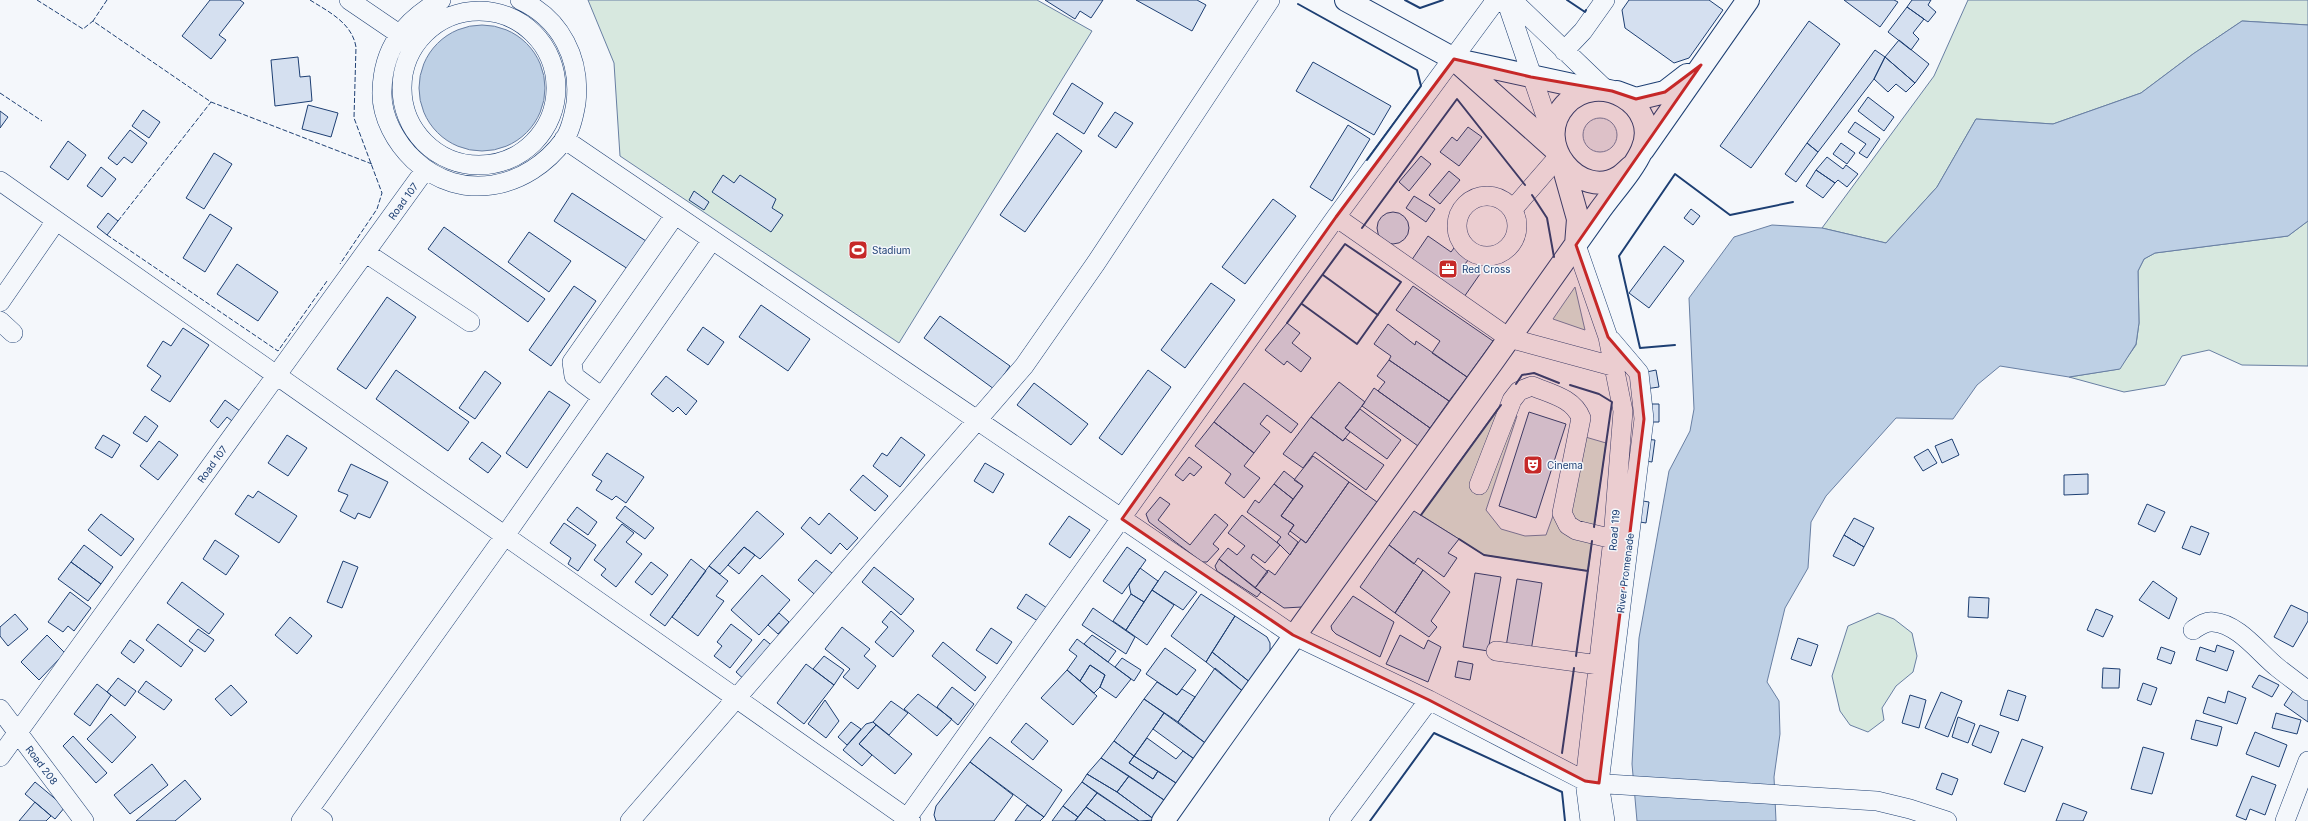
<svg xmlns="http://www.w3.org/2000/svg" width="2308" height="821" font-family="Inter,sans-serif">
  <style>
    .green { fill: #d7e8df; stroke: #687fa3 }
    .parking { fill: #e3e8f0; stroke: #687fa3 }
    .water { fill: #bed0e5; stroke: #687fa3 }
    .building { fill: #d5e0f0; stroke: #1d3f73 }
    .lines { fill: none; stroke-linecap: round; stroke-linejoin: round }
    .minor-casing { stroke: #1d3f73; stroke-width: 20 }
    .major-casing { stroke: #1d3f73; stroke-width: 24 }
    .minor { stroke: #f4f7fb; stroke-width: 19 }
    .major { stroke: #f4f7fb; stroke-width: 22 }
    .fence { stroke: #1d3f73; stroke-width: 1; stroke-dasharray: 5 2; stroke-linecap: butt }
    .wall { stroke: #1d3f73; stroke-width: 2 }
    .marked { fill: #c62828; fill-opacity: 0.2; stroke: #c62828; stroke-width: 3; stroke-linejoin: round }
    .labels { text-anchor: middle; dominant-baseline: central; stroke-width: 3; stroke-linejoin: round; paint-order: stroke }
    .street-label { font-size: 10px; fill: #1d3f73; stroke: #f4f7fb }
    .poi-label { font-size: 10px; fill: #1d3f73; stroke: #f4f7fb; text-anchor: start }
  </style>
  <rect width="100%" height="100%" fill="#f4f7fb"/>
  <!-- green -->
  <path class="green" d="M588,0H1037L1092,31L899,343L620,156L614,63Z
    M1968,0H2308V25L2242,21L2193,54L2141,93L2053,124L1976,119L1937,187L1886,243L1822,228L1934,76Z
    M2308,221V366L2242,365L2209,350L2182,356L2165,385L2124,392L2069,377L2119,369L2136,345L2139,323L2138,271L2144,259L2155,253L2288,236Z
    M1575,287L1585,330L1553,319Z
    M1498,408L1517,416L1486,510L1501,529L1525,536L1546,535L1582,436L1606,443L1588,571L1484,555L1421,515Z
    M1878,613L1894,619L1912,633L1917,656L1913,672L1896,686L1882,708L1884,720L1868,732L1850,725L1840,711L1832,676L1848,626Z"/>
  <!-- parking -->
  <path class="parking" d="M1583 135a17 17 0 1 1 34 0a17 17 0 1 1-34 0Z"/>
  <!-- water -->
  <path class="water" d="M2242,21L2308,25V221L2288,236L2155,253L2144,259L2138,271L2139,323L2136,344L2120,369L2069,377L2000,366L1977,385L1953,419L1896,418L1826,496L1811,522L1808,568L1785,608L1767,682L1779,701L1780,734L1774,777L1776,821H1637L1632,764L1639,638L1669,471L1690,431L1694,409L1689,298L1734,237L1772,225L1822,228L1886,243L1937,187L1976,119L2053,124L2141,93L2193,54Z
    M419 88a63 63 0 1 1 126 0a63 63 0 1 1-126 0Z"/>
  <!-- building -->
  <path class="building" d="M210,0H240L244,3L219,35L226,40L211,59L182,36Z
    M1045,0H1103L1091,18L1080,11L1075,19Z
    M1136,0H1197L1206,5L1192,31Z
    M1629,0H1709L1723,10L1689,58L1674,63L1625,28L1622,10Z
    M1844,0H1894L1898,2L1880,27Z
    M1912,0H1931L1928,5L1936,12L1928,22L1907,7Z
    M1907,7L1924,19L1913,33L1919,39L1911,50L1888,32Z
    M1809,21L1840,44L1751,168L1720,146Z
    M1899,40L1929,64L1915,83L1885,57Z
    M1875,50L1885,57L1874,79L1818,152L1807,143Z
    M298,57L300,77L310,76L312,101L275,106L271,60Z
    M1885,57L1915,83L1906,92L1896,84L1888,92L1874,79Z
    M1313,62L1391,106L1374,135L1296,91Z
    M1072,83L1103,103L1084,134L1053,114Z
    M1868,97L1894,117L1884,131L1858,111Z
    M308,105L338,113L331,137L302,129Z
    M143,110L160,122L149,138L132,126Z
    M0,111L8,117L0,128Z
    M1115,112L1133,123L1116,148L1098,136Z
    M1855,122L1880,139L1867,158L1859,153L1866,144L1848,132Z
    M1348,125L1370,139L1332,201L1310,187Z
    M1468,127L1482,137L1459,166L1440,152L1452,137L1457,141Z
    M130,130L147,143L132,163L124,157L117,165L108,158Z
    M1057,133L1082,151L1025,232L1000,215Z
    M68,141L86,155L68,180L50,167Z
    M1807,143L1818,152L1796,182L1785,174Z
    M1841,143L1855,153L1847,164L1833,154Z
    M214,153L232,164L204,209L186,198Z
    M1421,156L1431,164L1409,191L1399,182Z
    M1827,157L1843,169L1846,165L1858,174L1847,187L1838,180L1835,183L1816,170Z
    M101,167L116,179L102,197L87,186Z
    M1816,170L1835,183L1823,198L1806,186Z
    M1449,171L1460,180L1440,204L1429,195Z
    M723,175L734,183L740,175L776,199L772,208L783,215L771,232L712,192Z
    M694,191L709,202L704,210L689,200Z
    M572,193L646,241L628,269L554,221Z
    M1414,196L1435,209L1426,222L1406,208Z
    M1273,199L1296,216L1245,284L1222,267Z
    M1691,209L1700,216L1693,225L1684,218Z
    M1377 228a16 16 0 1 1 32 0a16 16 0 1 1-32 0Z
    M108,213L118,221L107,235L97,227Z
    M210,214L232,228L205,272L183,258Z
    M444,227L545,299L528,322L428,249Z
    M529,232L571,261L549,292L508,262Z
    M1428,236L1451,252L1454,248L1469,259L1465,264L1480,274L1464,297L1411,261Z
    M1664,246L1684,261L1649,308L1629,293Z
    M237,264L278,292L258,321L217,294Z
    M1211,283L1235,300L1185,368L1161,350Z
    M574,286L596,301L551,366L529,350Z
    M1413,286L1493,341L1467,377L1432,353L1440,341L1396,310Z
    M387,297L416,317L366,389L337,369Z
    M761,305L810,339L788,371L739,337Z
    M940,316L1010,366L994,389L924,338Z
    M1287,323L1300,333L1292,343L1311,358L1301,372L1287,361L1284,365L1265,350Z
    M1388,324L1415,345L1416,341L1467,377L1449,401L1389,360L1391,356L1374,344Z
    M703,327L724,342L708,365L687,350Z
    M183,328L209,345L170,402L151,390L161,376L147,366L163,341L171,346Z
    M1389,360L1449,401L1430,428L1378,391L1385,382L1377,376Z
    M396,370L469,422L448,451L376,399Z
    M1148,370L1171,387L1122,455L1099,438Z
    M1656,370L1659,387L1645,389L1642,373Z
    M485,371L501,383L475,419L459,408Z
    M666,376L697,401L686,415L678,407L673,412L651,394Z
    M1339,382L1365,402L1345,428L1350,432L1343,441L1311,417Z
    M1034,383L1088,424L1071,445L1017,405Z
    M1244,383L1298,424L1291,433L1267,415L1260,424L1270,432L1254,453L1214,422Z
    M1374,388L1430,428L1418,446L1362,406Z
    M549,391L570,405L527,468L506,453Z
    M225,400L240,411L232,421L227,417L218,428L210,421Z
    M1646,404H1659V422H1646Z
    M1360,409L1401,440L1387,459L1345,428Z
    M1529,412L1566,424L1536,518L1499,506Z
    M145,416L158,426L147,442L133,433Z
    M1311,417L1343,441L1345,438L1384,465L1366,490L1315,452L1303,468L1283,454Z
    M1214,422L1254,453L1244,466L1260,478L1244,498L1225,483L1231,474L1195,446Z
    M103,435L120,445L112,458L95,448Z
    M287,435L307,448L288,476L268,463Z
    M901,437L925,455L900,487L873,466L882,453L887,456Z
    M1642,439L1655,440L1652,462L1639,460Z
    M1952,439L1959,455L1942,463L1935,446Z
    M159,441L178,455L158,480L140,466Z
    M482,442L501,456L488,473L469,459Z
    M1928,449L1937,463L1923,471L1914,457Z
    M607,453L644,477L626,503L616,496L612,500L596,490L602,481L592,475Z
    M1313,456L1349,482L1306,543L1290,531L1294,525L1281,516L1303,486L1294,480Z
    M1189,457L1202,467L1194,476L1190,473L1183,481L1175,475Z
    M985,463L1004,474L993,493L974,481Z
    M351,464L388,482L370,518L358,513L355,519L340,511L348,495L338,491Z
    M1284,471L1303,486L1293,499L1274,484Z
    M2088,474V494L2064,495V475Z
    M863,475L888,496L875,511L850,490Z
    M1349,482L1377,502L1302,607L1284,608L1255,588L1268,570L1275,575L1301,539L1306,543Z
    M1274,484L1293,499L1281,516L1294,525L1288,534L1298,542L1290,555L1277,542L1281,537L1247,512L1255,500L1259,503Z
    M258,491L297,516L279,543L235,514L248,495L253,498Z
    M1160,497L1170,504L1158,520L1190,545L1215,514L1228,525L1213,544L1219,549L1207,562H1202L1149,522L1146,514Z
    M1631,499L1649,502L1646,523L1628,520Z
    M2147,504L2165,512L2155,532L2138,524Z
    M625,506L654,528L645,539L616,518Z
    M577,507L597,522L588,535L567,520Z
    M757,511L784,534L760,559L744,547L720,574L709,566Z
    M1414,511L1459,539L1448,553L1457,558L1444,577L1418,558L1414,564L1389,545Z
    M829,513L858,538L847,550L840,543L831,554L801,528L810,517L819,525Z
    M101,514L134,539L121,556L88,530Z
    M1242,515L1280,545L1265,563L1253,554L1251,558L1268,572L1255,588L1219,559L1228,548L1237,555L1245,546L1228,533Z
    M1069,516L1090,530L1070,558L1049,544Z
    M1854,518L1874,528L1864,547L1844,535Z
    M564,523L596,545L578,571L568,564L571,558L550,543Z
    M622,524L634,533L626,542L642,554L616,587L601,575L606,569L594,560Z
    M2191,526L2209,533L2200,555L2182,548Z
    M1844,535L1864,547L1854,566L1833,556Z
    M215,540L239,556L226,575L203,559Z
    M84,545L113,567L101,584L71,562Z
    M1389,545L1423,570L1395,613L1360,587Z
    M744,547L755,555L739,574L728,565Z
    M1127,547L1146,560L1122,594L1103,581Z
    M691,559L706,571L665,626L650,615Z
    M1219,559L1261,592L1257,597L1217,571L1215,566Z
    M816,560L838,578L820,599L798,580Z
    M343,561L358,567L342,608L327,602Z
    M71,562L101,584L88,601L58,579Z
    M651,562L668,575L652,595L635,582Z
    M709,566L728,581L716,596L724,601L698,636L672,617Z
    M874,567L914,599L901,615L862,582Z
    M1140,568L1158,581L1144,602L1131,594L1129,585Z
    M1423,570L1450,592L1431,621L1437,627L1429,637L1395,613Z
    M1165,571L1197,592L1183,610L1152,590Z
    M1475,573L1501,577L1488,651L1463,647Z
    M762,575L790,600L759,635L731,610Z
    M1517,579L1542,583L1531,651L1506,647Z
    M2153,581L2177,598L2169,619L2139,600Z
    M182,582L224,614L209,634L167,603Z
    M1152,590L1174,605L1147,645L1126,630Z
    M70,592L91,608L74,631L68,626L63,632L48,622Z
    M1026,594L1050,610L1041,623L1017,608Z
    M1131,594L1144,602L1126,630L1113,621Z
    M1201,594L1235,616L1206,662L1171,636Z
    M1353,596L1394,622L1380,657L1336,634L1332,630L1331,626Z
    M1969,597L1989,598L1988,618L1968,617Z
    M2291,605L2308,613V621L2293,647L2274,637Z
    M1093,608L1135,637L1126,654L1082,625Z
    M2096,609L2113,616L2103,637L2087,630Z
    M891,611L914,631L893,657L875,642L888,627L882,622Z
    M779,613L789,622L778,634L768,625Z
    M15,614L28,629L8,646L0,636V627Z
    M1235,616L1267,637L1270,643V657L1251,683L1212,652Z
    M290,617L312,636L297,654L275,635Z
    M158,624L193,650L181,667L146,640Z
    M731,624L752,640L730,668L714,656L722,646L717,642Z
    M842,627L870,649L864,656L876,666L858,689L843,677L850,669L825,649Z
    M991,628L1012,642L997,664L976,650Z
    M198,629L214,640L205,652L189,641Z
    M47,635L65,653L39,680L21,662Z
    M1092,635L1116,651L1108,662L1084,644Z
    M1400,635L1424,649L1428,640L1441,647L1428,682L1386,664Z
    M1798,638L1818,645L1811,666L1791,659Z
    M764,639L775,648L747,682L736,672Z
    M1077,639L1131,679L1116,698L1100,687L1105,675L1090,665L1080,681L1067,670L1077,656L1069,650Z
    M130,640L144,650L134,663L121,653Z
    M943,642L986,677L975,691L932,656Z
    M2217,645L2234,651L2227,671L2196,660L2200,647L2215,652Z
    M2161,647L2175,652L2171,664L2157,659Z
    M1165,648L1196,670L1177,695L1146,674Z
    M1212,652L1251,683L1245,693L1206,662Z
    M824,656L844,670L834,685L813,669Z
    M1122,658L1141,670L1134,681L1115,667Z
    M1458,661L1473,664L1470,680L1455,677Z
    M806,664L834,685L804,724L777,703Z
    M1090,665L1105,675L1100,687L1094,693L1080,681Z
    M1215,668L1245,693L1208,745L1178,722Z
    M2103,668L2120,669L2119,688H2102Z
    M1067,670L1097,696L1073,725L1041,698Z
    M2259,675L2279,685L2272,697L2252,687Z
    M118,678L136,691L125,706L107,692Z
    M146,681L172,700L164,710L138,692Z
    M1157,682L1177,695L1182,689L1195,697L1178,722L1144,699Z
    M2143,683L2157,688L2151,705L2137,700Z
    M97,684L111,695L90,726L74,714Z
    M231,685L247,702L231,716L215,699Z
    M952,687L974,704L958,725L937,707Z
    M2008,690L2026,696L2018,721L2000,715Z
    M2228,691L2246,698L2237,724L2203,713L2208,697L2225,703Z
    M2293,691L2308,700V722L2284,705Z
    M1941,692L1962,701L1948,737L1925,728Z
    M918,694L952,719L937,736L904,709Z
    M1910,695L1926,700L1919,728L1902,723Z
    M1144,699L1164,713L1134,756L1114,741Z
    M825,700L839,721L826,738L808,724Z
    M891,701L908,713L889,735L873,722Z
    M1164,713L1208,745L1197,761L1153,729Z
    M2276,713L2301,720L2297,734L2272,728Z
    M111,714L136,737L112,763L87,739Z
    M1958,717L1975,724L1968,743L1952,737Z
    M2196,720L2222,727L2217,746L2191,739Z
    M851,722L861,729L847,745L838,737Z
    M873,722L876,725L859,744L872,755L862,766L843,750L866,724Z
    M1026,723L1048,741L1033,760L1011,742Z
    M876,725L912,754L895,774L859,744Z
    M1980,725L1999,732L1991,753L1972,745Z
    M2255,732L2287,745L2279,767L2246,754Z
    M73,736L107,773L96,783L63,746Z
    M990,737L1062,790L1044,817L970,762Z
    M1147,738L1176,759L1183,751L1197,761L1179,785L1134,756Z
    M2022,739L2043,747L2025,792L2004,784Z
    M1114,741L1134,756L1129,763L1153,779L1158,771L1179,785L1167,802L1101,758Z
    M2143,747L2164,753L2152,794L2131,789Z
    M1134,756L1158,771L1153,779L1129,763Z
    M1101,758L1129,776L1117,792L1087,774Z
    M970,762L1013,795L994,821H936L934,815L936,806Z
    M152,764L168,785L130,814L114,795Z
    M1942,773L1958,779L1952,795L1936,789Z
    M1087,774L1117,792L1155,820L1139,821L1082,782Z
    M1129,776L1167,802L1155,820L1117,792Z
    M2252,776L2276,785L2265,815L2250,809L2246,820L2236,816Z
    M185,780L201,799L175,821H136Z
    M35,782L65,807L55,819L25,794Z
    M1082,782L1097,793L1078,817L1063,806Z
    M1097,793L1139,821H1106L1086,807Z
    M35,802L51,816L46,821H19Z
    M2063,803L2087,812L2083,821H2056Z
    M1027,805L1044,817L1040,821H1015Z
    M1063,806L1078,817L1075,821H1052Z
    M1086,807L1106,821H1075Z"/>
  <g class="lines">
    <defs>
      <path id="minor" d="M349,0L399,34
        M441,0C404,21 383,48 382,91C381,117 396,143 414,160C461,204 528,189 564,140C571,130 574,115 576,103C581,59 561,19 520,0
        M1506,0L1554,140
        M1512,0L1605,89
        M402 88a77 77 0 1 1 154 0a77 77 0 1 1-154 0Z
        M1564,51L1583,31L1605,0
        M564,139L1293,635L1429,700L1585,781L1607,784L1877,801L1910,809L1947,821
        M0,181L911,821
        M1457 226a30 30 0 1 1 60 0a30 30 0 1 1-60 0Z
        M1513,209L1559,156
        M1336,217L1509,338L1616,367
        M1576,245L1608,337L1623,411L1613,539L1585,781L1590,821
        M366,253L470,322
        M0,302L56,221
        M0,321L13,333
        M602,397L574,376L572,362L675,215
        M1479,485L1512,400L1519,391L1532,386C1551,394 1573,398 1581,418L1562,513L1568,525L1576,530L1613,539
        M2193,630C2199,626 2205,621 2213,622C2239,624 2259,653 2278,668C2288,676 2298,683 2308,691
        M1496,651L1599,665
        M0,709L84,821
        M0,757L425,170
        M309,811L323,821
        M301,821L504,537L712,240
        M630,821L1024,366L1096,263L1270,0
        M905,821L1336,217L1496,0
        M1339,821L1429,700
        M1605,821L1599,783L1644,419L1639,373L1611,340
        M2285,821L2308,761"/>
      <path id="major" d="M1346,0L1454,59L1557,151
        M1457,60L1596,90
        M1617,92L1636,99L1665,92L1687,75
        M1643,150L1748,0
        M1562,162L1578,219L1576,245
        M1163,821C1272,666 1382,514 1493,361C1528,312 1563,263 1598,213C1611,194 1633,171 1642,150C1662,105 1598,68 1565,105C1531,143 1580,201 1619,177C1624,174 1628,169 1632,166"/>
    </defs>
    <!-- minor casing -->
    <use href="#minor" class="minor-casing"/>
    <!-- major casing -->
    <use href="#major" class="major-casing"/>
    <!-- minor -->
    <use href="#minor" class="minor"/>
    <!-- major -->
    <use href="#major" class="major"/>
    <!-- fence -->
    <path class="fence" d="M37,0L83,29L93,21
      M107,0L93,21L211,102L372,164
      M310,0C329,12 352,23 356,47L354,118L382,193L377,209L340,264
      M0,93L42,121
      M118,221L211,102
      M107,235L278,351L327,281"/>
    <!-- wall -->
    <path class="wall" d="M1405,0L1420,8L1443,0
      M1567,0L1585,12L1586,10
      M1298,4L1417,70L1421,86L1367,160
      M1532,195L1547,218L1554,257
      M1362,228L1457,99L1525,185
      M1323,275L1378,315
      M1287,323L1345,244L1401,282L1357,344L1302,304
      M1675,345L1640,348L1619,256L1675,174L1730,215L1793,202
      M1516,384L1522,375L1534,373L1559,383
      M1570,385L1599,394L1612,402L1594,527
      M1421,515L1501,405
      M1459,539L1484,555L1588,571
      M1576,656L1592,541
      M1562,753L1574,668
      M1370,821L1434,733L1562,792L1565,821"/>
  </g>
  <!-- marked area -->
  <path class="marked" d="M1454,59L1531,77L1612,91L1636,99L1665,92L1701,65L1576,245L1608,337L1639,373L1644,419L1599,783L1585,781L1429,700L1293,635L1122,519L1336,217Z"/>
  <!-- icons -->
  <defs>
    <symbol id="stadium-square" viewBox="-11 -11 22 22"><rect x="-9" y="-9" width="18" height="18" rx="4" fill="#c62828" stroke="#f4f7fb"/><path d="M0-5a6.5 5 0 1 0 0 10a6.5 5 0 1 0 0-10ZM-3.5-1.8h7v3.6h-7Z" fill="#fff"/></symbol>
    <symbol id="office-square" viewBox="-11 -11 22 22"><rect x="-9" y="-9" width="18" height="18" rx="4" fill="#c62828" stroke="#f4f7fb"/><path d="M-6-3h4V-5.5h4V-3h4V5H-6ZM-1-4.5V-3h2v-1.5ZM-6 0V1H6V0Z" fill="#fff"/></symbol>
    <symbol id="theatre-square" viewBox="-11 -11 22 22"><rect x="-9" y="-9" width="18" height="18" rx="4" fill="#c62828" stroke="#f4f7fb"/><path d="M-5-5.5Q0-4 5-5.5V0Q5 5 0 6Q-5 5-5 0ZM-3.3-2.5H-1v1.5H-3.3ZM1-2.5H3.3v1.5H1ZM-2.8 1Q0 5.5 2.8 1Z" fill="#fff"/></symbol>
  </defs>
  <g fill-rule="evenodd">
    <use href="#stadium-square" x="847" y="239" width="22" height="22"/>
    <use href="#office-square" x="1437" y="258" width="22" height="22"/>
    <use href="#theatre-square" x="1522" y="454" width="22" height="22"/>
  </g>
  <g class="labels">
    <!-- street labels -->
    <g class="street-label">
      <text transform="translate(403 201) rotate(-54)">Road 107</text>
      <text transform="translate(212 464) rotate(-54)">Road 107</text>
      <text transform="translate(1614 530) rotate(-85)">Road 119</text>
      <text transform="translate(1625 573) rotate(-83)">River Promenade</text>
      <text transform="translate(42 765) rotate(53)">Road 208</text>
    </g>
    <!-- poi labels -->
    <g class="poi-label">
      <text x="872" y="250">Stadium</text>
      <text x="1462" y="269">Red Cross</text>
      <text x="1547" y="465">Cinema</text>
    </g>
  </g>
</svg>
